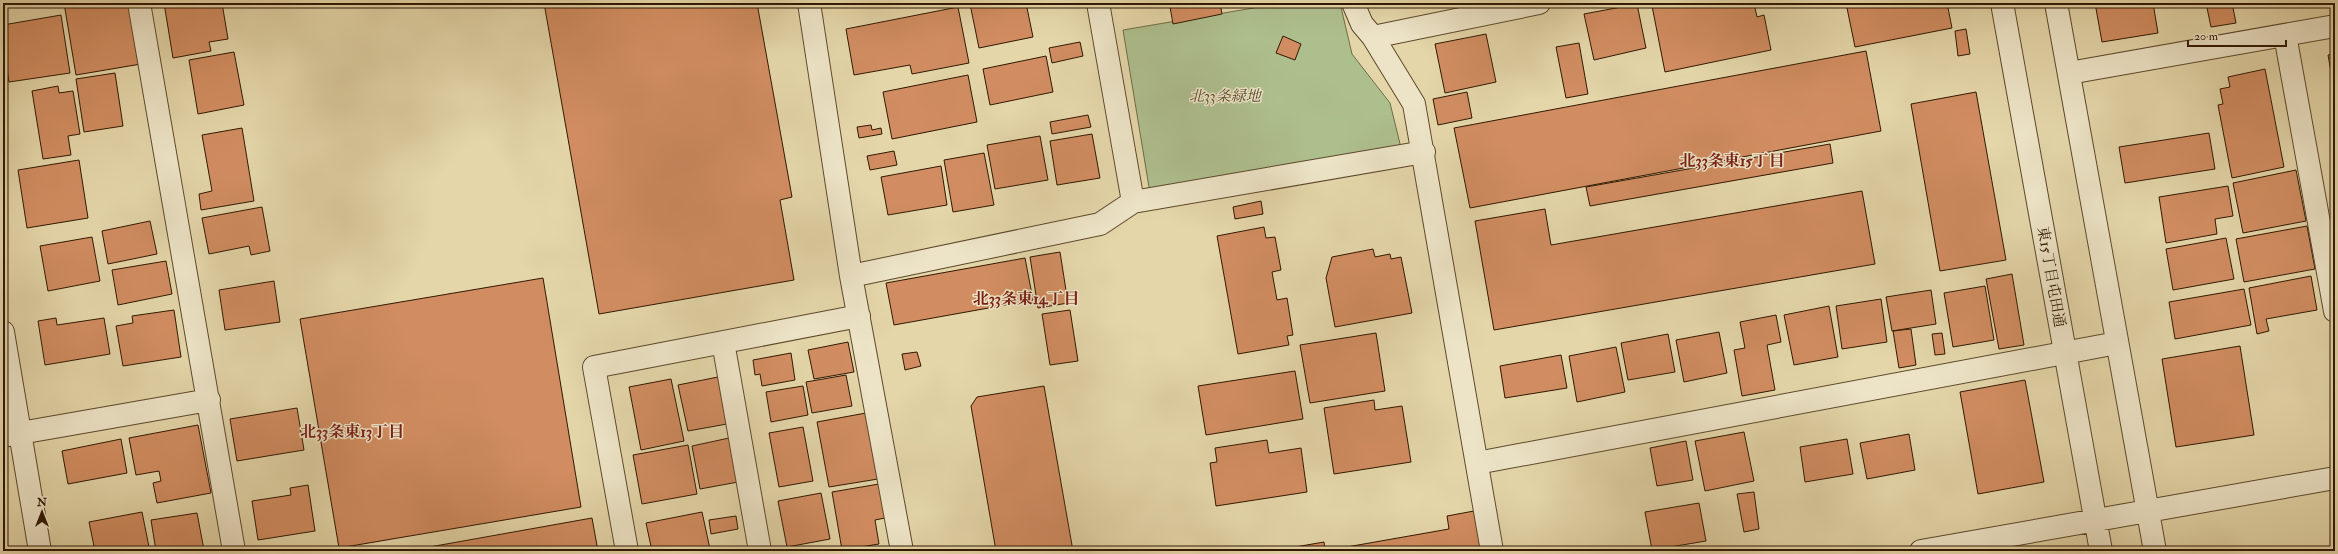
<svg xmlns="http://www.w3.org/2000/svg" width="2338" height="554" font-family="'IM FELL Double Pica','Noto Serif JP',serif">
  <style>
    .green { fill: #aebf8e; stroke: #6f6c48 }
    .building { fill: #d18d61; stroke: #301801 }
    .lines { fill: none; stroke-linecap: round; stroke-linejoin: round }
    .minor-casing { stroke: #5d482b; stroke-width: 24 }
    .minor { stroke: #ede4c7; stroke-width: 22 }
    .labels { text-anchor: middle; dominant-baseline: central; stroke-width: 3; stroke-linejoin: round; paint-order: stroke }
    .park-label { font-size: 15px; font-style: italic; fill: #564a2b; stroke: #ede4c7 }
    .street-label { font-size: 15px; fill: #301801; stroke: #ede4c7 }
    .neighbourhood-label { font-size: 16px; font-weight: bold; fill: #7a1f14; stroke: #ede4c7 }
  </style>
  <rect width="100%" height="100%" fill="#e4d6a9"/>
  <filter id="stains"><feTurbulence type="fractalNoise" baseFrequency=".005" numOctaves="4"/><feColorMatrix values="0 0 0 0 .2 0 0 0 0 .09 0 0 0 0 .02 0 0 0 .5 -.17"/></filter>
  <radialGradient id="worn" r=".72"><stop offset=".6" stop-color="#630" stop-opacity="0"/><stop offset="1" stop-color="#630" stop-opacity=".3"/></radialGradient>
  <!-- green -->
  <path class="green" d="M1283,3H1340L1352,54L1390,103L1401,148L1150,193L1123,30Z"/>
  <!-- building -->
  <path class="building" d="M64,3H130L141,64L76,75Z
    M164,3H222L228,39L209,42L211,51L173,58Z
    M544,3H757L792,197L780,200L794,280L599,314Z
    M1026,3L1033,37L979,48L970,4Z
    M1194,3H1220L1222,14L1173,24L1170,7Z
    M1669,3H1754L1757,17L1764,15L1771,50L1665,72L1652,6Z
    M1846,3H1947L1952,28L1855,47Z
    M2095,3H2153L2158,33L2102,42Z
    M2206,3H2232L2236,23L2211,27Z
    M1637,4L1646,48L1594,60L1584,14Z
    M958,7L969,63L912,74L910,65L854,75L846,29Z
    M61,15L70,73L9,82L3,43V25Z
    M1966,29L1970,54L1958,56L1955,31Z
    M1486,34L1496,82L1445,93L1435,44Z
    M1283,36L1301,44L1295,60L1276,53Z
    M1080,42L1083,56L1052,63L1049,48Z
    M1579,43L1588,94L1566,98L1556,47Z
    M1866,51L1881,131L1470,208L1454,128Z
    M234,52L244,105L198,114L189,60Z
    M2335,54V94L2328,55Z
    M1046,56L1053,92L990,105L983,69Z
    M2265,69L2284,167L2232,178L2218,105L2223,104L2220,89L2230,87L2228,77Z
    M115,73L123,126L84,132L76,79Z
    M968,75L977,122L892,139L883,92Z
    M58,86L59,93L73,91L80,134L68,136L71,155L43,159L32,91Z
    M1467,92L1472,118L1438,125L1433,99Z
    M1976,92L2006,260L1940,271L1911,104Z
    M2331,111H2335V130Z
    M1088,115L1091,127L1052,134L1050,122Z
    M871,125L872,130L881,128L882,134L859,138L857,127Z
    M242,128L254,201L201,210L199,194L212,191L202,135Z
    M2209,133L2215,169L2125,183L2119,147Z
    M1092,134L1100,178L1057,185L1050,141Z
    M1040,136L1048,180L995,189L987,145Z
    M1830,144L1833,163L1590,206L1586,187Z
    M894,151L897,165L870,170L867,156Z
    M984,153L994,205L953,212L944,160Z
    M79,160L88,218L27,228L18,170Z
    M941,166L947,205L888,215L881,177Z
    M2296,170L2306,221L2243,233L2233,183Z
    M2228,186L2233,216L2215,219L2217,234L2166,243L2159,197Z
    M1862,191L1875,264L1494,330L1475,221L1545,209L1551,245Z
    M1261,201L1263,214L1235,219L1233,207Z
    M262,207L270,251L251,255L249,246L209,254L202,218Z
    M150,221L157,254L108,264L102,231Z
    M2307,226L2315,269L2244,282L2236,239Z
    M1264,227L1266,238L1275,237L1281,270L1272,272L1277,300L1287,298L1293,335L1287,336L1289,345L1238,354L1217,236Z
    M92,237L100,281L48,291L40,246Z
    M2226,238L2234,279L2173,290L2166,249Z
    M1373,249L1375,257L1390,254L1391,259L1401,257L1412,313L1335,327L1326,278L1332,257Z
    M1060,252L1068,303L1038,308L1030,257Z
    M1025,258L1033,300L894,325L886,283Z
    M166,261L172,294L118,305L112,270Z
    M2012,274L2024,345L1999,349L1986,279Z
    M2311,276L2317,310L2266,319L2269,331L2257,334L2249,288Z
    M543,278L581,507L339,548L300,319Z
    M274,281L280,322L225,330L219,290Z
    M1985,286L1994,340L1953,347L1944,293Z
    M2244,289L2251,325L2175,339L2169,302Z
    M1931,290L1936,324L1892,331L1886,297Z
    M1881,299L1887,342L1842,349L1836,306Z
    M1829,306L1838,357L1794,365L1784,315Z
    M174,310L181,357L123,366L116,326L133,323L132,316Z
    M1070,310L1078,361L1050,365L1042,314Z
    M1776,315L1781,342L1767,345L1775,390L1742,396L1734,350L1745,348L1740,322Z
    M56,318L57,325L104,318L110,354L45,365L38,321Z
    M1911,329L1916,365L1899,368L1893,331Z
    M1719,332L1727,373L1684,382L1676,340Z
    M1376,333L1385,391L1310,403L1300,345Z
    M1942,333L1945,354L1935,355L1932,334Z
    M1668,334L1675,372L1628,380L1621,343Z
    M848,342L854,372L814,379L808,350Z
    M2240,346L2254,435L2176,447L2162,359Z
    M1616,347L1625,392L1577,402L1569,356Z
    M917,352L921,366L905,370L902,354Z
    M791,353L795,380L762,386L760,374L755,375L753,360Z
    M1561,355L1567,388L1505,398L1500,366Z
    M1295,371L1303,419L1206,435L1198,386Z
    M846,375L852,406L812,413L806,382Z
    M718,377L727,424L688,431L678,385Z
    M671,379L684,441L641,450L629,387Z
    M2025,380L2044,482L1978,494L1960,392Z
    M803,386L808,415L771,422L766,392Z
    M1044,386L1073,551H996L971,406L977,397Z
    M1374,400L1375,410L1402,406L1411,462L1334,474L1324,408Z
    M297,408L304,450L237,461L230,419Z
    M866,413L878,479L829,487L817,422Z
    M198,425L211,493L157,503L153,483L161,481L159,471L136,475L129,438Z
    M803,427L813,481L779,487L769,433Z
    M1744,432L1754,481L1705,491L1695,441Z
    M1909,434L1915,470L1867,479L1860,443Z
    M729,438L738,482L700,489L692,446Z
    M121,439L127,473L68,484L62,451Z
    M1847,439L1853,474L1805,482L1800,447Z
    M1267,440L1269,453L1301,448L1307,492L1216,506L1210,463L1217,462L1215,448Z
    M1686,441L1693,480L1657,486L1650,448Z
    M688,445L697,494L642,504L633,455Z
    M879,484L885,518L875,520L879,544L842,550L832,492Z
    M308,485L315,531L258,540L252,501L291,495L290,488Z
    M1754,492L1759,529L1744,532L1737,494Z
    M821,493L830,539L787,547L778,501Z
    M1699,503L1706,541L1652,550L1645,512Z
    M1474,511L1481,551H1341V548L1449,529L1447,516Z
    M142,512L149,547L126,551H95L89,522Z
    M702,512L710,549L698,551H652L646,523Z
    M197,513L204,550L156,551L151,520Z
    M736,516L738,529L711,534L709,520Z
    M592,518L598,551H407Z
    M1324,542L1325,551H1272Z"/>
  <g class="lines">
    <defs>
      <path id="minor" d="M139,3L234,551
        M809,3L851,276L902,551
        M1098,3L1133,202
        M1353,3L1362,24L1373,37L1414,104L1492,551
        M2002,3L2101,551
        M2056,3L2155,551
        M2285,35L2335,311
        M1373,37L1539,3
        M2069,73L2335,26
        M851,276L1100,224L1133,202L1424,152
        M3,332L40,551
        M723,342L760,551
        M3,436L209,400
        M1477,463L2117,343
        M627,551L594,367L859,316
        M1921,551L2335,478"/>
    </defs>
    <!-- minor casing -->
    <use href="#minor" class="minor-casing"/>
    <!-- minor -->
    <use href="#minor" class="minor"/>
  </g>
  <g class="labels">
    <!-- park labels -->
    <g class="park-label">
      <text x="1225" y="96">北33条緑地</text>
    </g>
    <!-- street labels -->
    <g class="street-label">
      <text transform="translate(2051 277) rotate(80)">東15丁目屯田通</text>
    </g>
    <!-- neighbourhood labels -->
    <g class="neighbourhood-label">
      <text x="1732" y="161">北33条東15丁目</text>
      <text x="1026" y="299">北33条東14丁目</text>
      <text x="352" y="432">北33条東13丁目</text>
    </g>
  </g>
  <!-- margin -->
  <rect width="2338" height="554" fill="none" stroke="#e4d6a9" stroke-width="16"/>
  <rect x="4" y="4" width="2330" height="546" fill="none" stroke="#301801" stroke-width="2"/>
  <rect x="8" y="8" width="2322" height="538" fill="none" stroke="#301801"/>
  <!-- north arrow -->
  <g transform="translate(42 512)" stroke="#ede4c7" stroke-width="3" paint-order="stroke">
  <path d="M0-3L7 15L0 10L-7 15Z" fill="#301801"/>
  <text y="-6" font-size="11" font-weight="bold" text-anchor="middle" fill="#301801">N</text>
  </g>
  <!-- scale -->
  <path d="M2188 40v6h98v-6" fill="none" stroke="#301801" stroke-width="2"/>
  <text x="2194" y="40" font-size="12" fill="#301801" stroke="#ede4c7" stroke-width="3" paint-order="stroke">20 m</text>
  <rect width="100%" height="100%" filter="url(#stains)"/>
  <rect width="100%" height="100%" fill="url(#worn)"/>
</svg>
